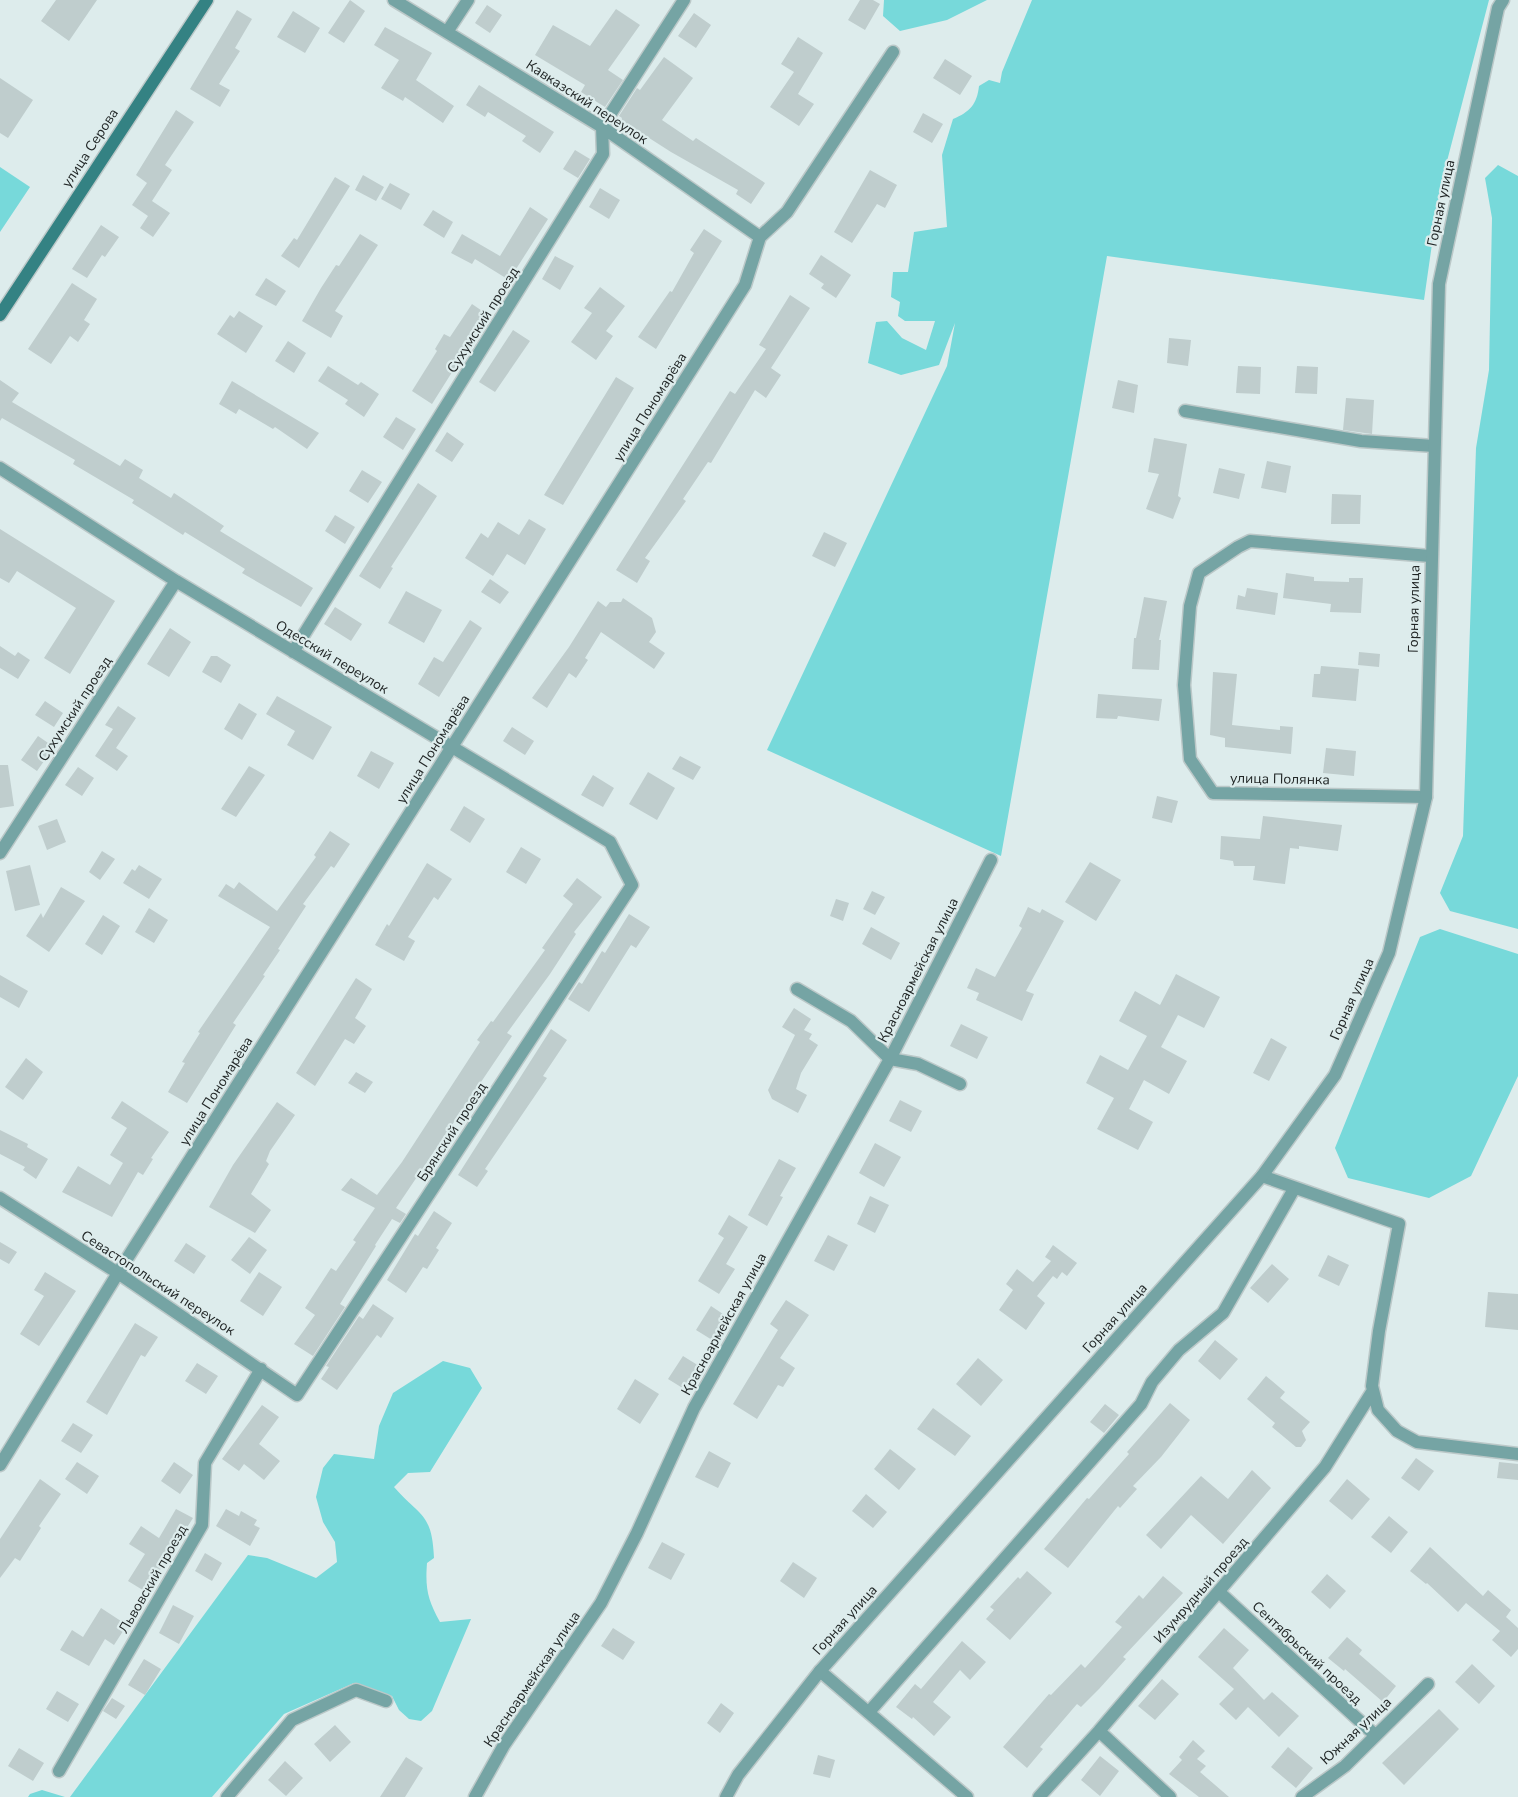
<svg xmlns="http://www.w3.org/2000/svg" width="1518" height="1797" font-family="'Nunito Sans',sans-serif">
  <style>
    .green { fill: #77d9da }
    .building { fill: #bfcdcd }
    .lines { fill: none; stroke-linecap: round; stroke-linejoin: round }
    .minor-casing { stroke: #bbc8c8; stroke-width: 15 }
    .tertiary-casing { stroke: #bbc8c8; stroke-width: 15 }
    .secondary-casing { stroke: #bbc8c8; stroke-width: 15 }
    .minor { stroke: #75a4a4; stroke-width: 12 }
    .tertiary { stroke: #75a4a4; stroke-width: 12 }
    .secondary { stroke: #348283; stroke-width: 12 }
    .labels { text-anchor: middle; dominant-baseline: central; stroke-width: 4.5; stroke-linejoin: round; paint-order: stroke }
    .street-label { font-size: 14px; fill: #212626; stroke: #ddecec }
  </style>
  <rect width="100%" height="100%" fill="#ddecec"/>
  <!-- green -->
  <path class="green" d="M884,0H987L947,20L900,31L883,16Z
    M1032,0H1489L1440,188L1424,300L1107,256L1001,856L767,750L947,366L955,323L939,365L901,375L868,363L876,322L887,321L902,338L926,350L935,321H905L898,316L900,302L891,297L893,272H908L914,232L947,227L942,155L953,119C970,112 977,104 979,86L989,80L1000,83L1002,72Z
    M1498,165L1518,176V929L1450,911L1440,893L1463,836L1476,448L1489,370L1492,218L1485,178Z
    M0,167L30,187L0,232Z
    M1440,929L1518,954V1076L1471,1176L1429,1198L1348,1178L1335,1148L1420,937Z
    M443,1361L470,1368L482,1388L430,1472L408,1473L394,1487C420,1517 432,1512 434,1558L427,1563C425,1589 428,1600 440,1622L471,1619L432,1711L421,1721L409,1719L399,1710L392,1696L354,1683L284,1714L212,1797H70L248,1555L267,1558L316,1578L337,1562L335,1542L323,1522L316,1497L323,1468L334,1454L374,1459L379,1426L393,1393Z
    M42,1790L65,1797H28L30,1794Z"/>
  <!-- building -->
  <path class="building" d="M56,0H97L69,41L41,21Z
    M350,0L365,11L344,43L328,33Z
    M860,0H873L880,4L865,30L848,20Z
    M487,5L502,15L490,33L475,23Z
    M616,9L640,25L608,70L623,80L605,107L581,92L585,85L535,55L553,25L590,46Z
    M237,10L252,19L235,48L240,51L219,84L230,90L220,107L190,89Z
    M293,11L320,28L305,53L277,37Z
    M694,13L711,25L696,48L678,36Z
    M385,27L432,53L416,80L454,106L443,123L405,97L403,101L381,88L399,60L374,45Z
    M798,37L823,53L798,94L814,104L799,126L770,107L794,72L781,64Z
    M664,57L693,78L662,120L693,141L696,138L765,183L751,204L736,194L738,190L671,152L621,120L622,118L619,116L637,88L640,90Z
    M945,59L972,76L960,95L933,78Z
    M0,78L33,100L8,138L0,133Z
    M479,85L554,132L540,153L522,141L526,136L488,112L485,117L466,105Z
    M176,110L194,122L165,165L172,170L152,201L170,213L153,237L140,228L148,216L132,205L147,183L136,175Z
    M923,113L943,124L932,143L913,132Z
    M575,150L590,159L578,178L563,169Z
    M870,170L897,185L885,208L877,204L852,243L834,232Z
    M363,175L384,187L376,201L355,190Z
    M335,177L350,186L299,268L281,256L294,238L297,240Z
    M390,183L410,194L401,210L381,199Z
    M600,188L620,200L609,219L589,207Z
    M530,207L548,219L509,280L475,259L472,264L451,253L462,234L500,256Z
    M433,210L453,222L444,238L423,225Z
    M101,225L119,237L105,257L102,255L87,278L72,269Z
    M704,229L722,241L656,349L638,337L670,291L672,292L694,253L690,250Z
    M360,234L378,245L335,311L343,316L331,338L302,321L321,288L336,265L339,266Z
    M821,255L851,275L836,298L821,288L824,284L809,274Z
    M555,256L574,266L560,290L542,279Z
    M266,278L286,291L276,306L255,295Z
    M72,283L97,299L84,320L90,324L78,342L70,336L51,364L28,349Z
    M600,287L625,306L606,331L613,336L596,360L571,342L592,313L584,308Z
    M790,295L810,308L771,368L781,375L766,398L755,390L711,463L708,462L683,499L686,501L645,558L650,561L637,583L616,570L730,391L735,394L766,349L759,345Z
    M472,304L488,315L432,404L412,391L437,351L435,349L444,334L450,337Z
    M239,311L263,326L246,353L217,334L230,315L234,318Z
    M513,330L530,341L495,392L479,382Z
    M1169,338L1191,340L1188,366L1167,363Z
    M288,341L306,353L294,373L275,361Z
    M328,366L358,385L361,382L379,394L364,417L345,404L348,400L318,381Z
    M1238,366L1261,367L1260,394L1236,393Z
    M1297,366L1318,367L1317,394L1295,393Z
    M616,377L634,388L563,505L544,495Z
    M0,380L19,393L12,402L120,466L125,459L143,470L139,478L171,498L174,493L224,526L220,531L313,588L301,607L242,573L245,569L185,532L183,535L132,503L134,500L73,464L75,460L2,418L0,421Z
    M1118,380L1138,385L1134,413L1112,408Z
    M232,381L319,433L307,449L275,427L273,429L239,409L236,414L219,404Z
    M1346,398L1374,400L1372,434L1343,430Z
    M396,417L416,429L403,450L383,437Z
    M447,432L464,444L452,462L435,451Z
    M1154,438L1187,444L1178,496L1181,498L1173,519L1146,509L1159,474L1148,472Z
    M1267,461L1291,466L1286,493L1261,488Z
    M1219,468L1245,474L1239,499L1213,493Z
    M362,470L382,482L368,503L349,491Z
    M418,483L437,496L391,567L393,568L380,589L359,576Z
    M1332,494L1361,495L1360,524H1331Z
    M335,515L355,527L345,544L325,531Z
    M529,519L546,529L525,565L507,554L493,576L465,558L481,533L488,538L498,522L519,535Z
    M0,529L115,601L70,674L44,658L76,608L17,571L9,583L0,578Z
    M824,532L847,543L835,567L812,556Z
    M1286,573L1314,577V581L1349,582V578H1363L1361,613L1330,612L1331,604L1283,598Z
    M490,579L509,592L500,604L481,592Z
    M1247,588L1278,593L1275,615L1236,609L1238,595L1245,597Z
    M406,591L442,610L424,643L388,623Z
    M1144,597L1167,601L1159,640H1161L1159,670L1132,669L1134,638H1136Z
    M623,598L652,618L656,632L649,642L665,653L654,669L601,632L585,658L588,660L576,678L569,673L547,708L532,698L569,647L598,601L606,607L610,602H621Z
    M335,607L362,624L351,641L324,624Z
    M470,620L482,628L439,697L418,684L434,657L443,662Z
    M170,628L191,642L169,677L147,664Z
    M0,646L15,656L18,652L30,660L18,679L0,668Z
    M1359,652L1380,654L1379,667L1358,665Z
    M211,656H217L231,665L221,683L202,672Z
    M1321,666L1359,669L1356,701L1312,697L1314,674H1320Z
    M1213,672L1237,674L1232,725L1280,730V726L1293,727L1291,754L1225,747V738L1210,735Z
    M1098,694L1162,699L1159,721L1118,716L1117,719L1096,718Z
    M277,696L332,727L313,760L287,745L295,731L266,714Z
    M45,701L63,713L54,727L35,715Z
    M239,703L257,714L242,740L224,729Z
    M118,706L136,718L116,748L128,756L117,771L95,756L113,729L105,725Z
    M512,727L534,741L525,755L503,741Z
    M38,736L54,747L37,771L21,760Z
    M1326,748L1356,751L1354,776L1323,773Z
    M371,751L394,763L379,789L357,776Z
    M680,756L701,767L693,780L672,769Z
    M0,765H8L14,806L0,808Z
    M249,766L265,775L236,817L221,809Z
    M78,767L94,778L82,796L65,785Z
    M648,772L675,788L657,820L629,804Z
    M593,775L614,788L603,807L581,795Z
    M1157,796L1178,801L1172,823L1152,818Z
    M464,806L485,819L470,843L450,830Z
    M1263,816L1342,825L1338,851L1299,846V849L1290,848L1285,884L1253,880L1255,866H1234L1233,861L1220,859L1221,836L1260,839Z
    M57,819L66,842L47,850L38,826Z
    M330,831L350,844L334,868L331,866L303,904L306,906L278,949L280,950L263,975L265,976L233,1023L236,1025L187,1103L168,1092L185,1063L182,1062L200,1033L198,1032L270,927L218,896L226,884L234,889L239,882L277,911L316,857L314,855Z
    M521,847L541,859L526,884L506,872Z
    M102,851L115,859L100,880L89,872Z
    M1090,862L1121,880L1096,921L1065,902Z
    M427,863L452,879L438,900L434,897L408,937L415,941L404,961L375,945L387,924L389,926Z
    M30,865L40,905L15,911L6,871Z
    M139,865L162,879L149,899L123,883L132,869L135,871Z
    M577,878L602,897L574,932L576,934L550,974L507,1033L512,1036L396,1208L406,1214L400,1223L392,1219L375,1245L376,1246L340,1304L345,1307L313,1356L294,1344L315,1315L305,1308L331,1268L336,1271L356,1242L353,1240L375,1208L341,1190L351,1178L377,1195L402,1162L480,1042L477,1040L491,1021L493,1022L545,950L542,948L573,904L563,896Z
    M61,887L85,901L49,952L26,936L41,913L43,918Z
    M872,891L885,897L875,915L863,909Z
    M836,899L849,903L843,921L830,916Z
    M1028,907L1040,913L1042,909L1064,921L1026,991L1034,994L1022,1021L976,1000L979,993L967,988L976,968L995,977L1022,928L1019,926Z
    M149,908L168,920L154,943L135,932Z
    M629,914L650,927L636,948L631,945L589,1012L568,999L579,982L582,984L602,951L605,953Z
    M103,915L120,926L102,955L85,944Z
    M871,927L900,943L891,960L862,944Z
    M1176,974L1220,997L1204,1028L1178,1015L1161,1047L1187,1061L1169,1094L1144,1080L1129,1109L1153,1122L1138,1150L1097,1129L1114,1098L1086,1083L1100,1055L1128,1070L1147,1036L1119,1021L1135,991L1160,1005Z
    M0,975L28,991L19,1008L0,997Z
    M356,978L372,989L355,1018L366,1026L354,1044L345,1039L315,1086L296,1073Z
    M794,1008L811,1019L804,1030L812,1034L809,1039L818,1045L801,1073L796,1089L807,1095L798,1113L772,1099L768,1090L795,1035L782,1027Z
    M961,1024L988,1037L977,1059L950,1046Z
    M551,1029L567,1040L543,1076L547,1078L485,1169L488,1171L477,1187L458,1175Z
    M1271,1038L1287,1047L1269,1081L1253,1073Z
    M26,1058L43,1072L23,1100L5,1087Z
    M356,1072L373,1082L365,1093L348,1083Z
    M900,1100L922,1111L911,1132L889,1121Z
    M122,1101L169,1132L151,1158L153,1159L143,1175L138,1172L112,1217L62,1192L78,1166L110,1185L123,1163L110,1155L127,1128L111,1118Z
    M277,1102L295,1115L270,1151L266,1161L269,1164L251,1194L271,1210L255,1233L209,1207L233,1165Z
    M0,1130L28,1144L27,1147L48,1159L36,1179L23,1170L25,1167L0,1154Z
    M875,1143L901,1157L884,1187L859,1173Z
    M779,1159L796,1168L780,1196L783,1197L767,1226L748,1215Z
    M870,1196L889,1205L875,1233L857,1224Z
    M434,1211L452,1223L436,1248L439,1250L427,1269L423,1267L406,1293L387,1280L415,1234L418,1236Z
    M729,1215L748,1227L726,1264L735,1269L719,1294L698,1281L724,1238L718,1234Z
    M828,1235L848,1245L834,1271L814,1261Z
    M249,1237L267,1250L250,1274L231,1260Z
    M0,1242L17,1252L9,1264L0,1259Z
    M186,1243L206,1256L194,1274L174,1261Z
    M1053,1245L1077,1263L1067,1276L1062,1272L1057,1279L1053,1276L1037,1296L1045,1303L1026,1330L999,1310L1013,1290L1006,1284L1017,1269L1033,1282L1051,1261L1045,1257Z
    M1328,1255L1349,1265L1339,1286L1318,1276Z
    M1272,1264L1289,1279L1268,1303L1250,1288Z
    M45,1272L76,1291L39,1346L20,1334L44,1296L34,1290Z
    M259,1272L282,1287L263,1316L240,1301Z
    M1488,1292L1518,1294V1330L1485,1327Z
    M786,1300L809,1315L780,1358L795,1368L783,1387L778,1385L757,1419L733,1404L778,1330L770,1324Z
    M373,1304L394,1318L381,1338L377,1335L337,1390L321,1379L329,1367L326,1366L359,1316L363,1319Z
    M711,1306L732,1320L717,1343L696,1330Z
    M135,1323L158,1337L145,1357L141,1355L107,1415L86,1402Z
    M1215,1340L1238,1359L1220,1380L1198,1361Z
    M683,1356L704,1369L689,1392L668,1379Z
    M978,1358L1003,1380L981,1406L956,1384Z
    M197,1363L218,1376L206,1394L185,1381Z
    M1266,1376L1285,1392L1280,1398L1310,1422L1302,1431L1306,1440L1301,1447H1296L1272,1427L1275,1423L1247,1399Z
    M635,1379L659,1394L640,1424L617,1409Z
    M1170,1403L1190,1420L1161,1457L1133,1486L1137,1489L1120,1508L1118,1506L1068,1568L1044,1549L1087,1498L1089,1499L1129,1454L1127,1452Z
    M1105,1404L1119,1415L1104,1433L1090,1422Z
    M262,1405L279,1417L259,1444L280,1461L264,1480L244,1464L239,1471L222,1459Z
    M933,1408L971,1436L955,1456L917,1429Z
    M73,1423L93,1435L81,1453L61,1441Z
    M890,1449L916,1469L899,1490L874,1469Z
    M709,1451L731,1463L718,1488L695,1477Z
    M1416,1458L1434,1471L1419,1491L1401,1478Z
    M77,1462L99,1476L87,1494L65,1479Z
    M174,1462L193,1475L180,1494L161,1481Z
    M1499,1462L1518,1464V1480L1497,1478Z
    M1252,1470L1271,1488L1223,1544L1191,1515L1161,1549L1146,1535L1201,1476L1228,1499Z
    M40,1479L61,1494L39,1526L41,1528L20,1561L15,1558L0,1578V1539Z
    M1347,1479L1370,1499L1352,1520L1329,1501Z
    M866,1494L887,1512L873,1528L852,1511Z
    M176,1509L193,1518L146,1592L128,1581L145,1554L129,1544L141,1526L159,1538Z
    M226,1509L239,1516L241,1511L257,1520L254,1525L260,1528L250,1546L216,1526Z
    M1389,1516L1408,1532L1391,1553L1371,1537Z
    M662,1542L685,1554L671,1580L648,1568Z
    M1430,1547L1483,1596L1488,1590L1511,1610L1506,1617L1518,1628V1649L1511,1657L1492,1640L1500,1631L1466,1603L1458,1612L1427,1583L1426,1584L1410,1571Z
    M205,1553L222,1563L212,1581L195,1571Z
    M793,1562L817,1578L804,1598L780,1581Z
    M1027,1571L1052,1593L1010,1640L986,1619L994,1610L990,1607L1018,1577L1020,1579Z
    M1327,1574L1346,1591L1330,1609L1311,1592Z
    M1163,1576L1183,1593L1123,1657L1126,1659L1099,1689L1081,1707L1077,1704L1040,1747L1043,1749L1027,1768L1003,1747L1049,1694L1051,1695L1081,1664L1085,1668L1122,1627L1115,1622L1139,1595L1143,1599Z
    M173,1605L194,1616L179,1644L159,1633Z
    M101,1608L127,1625L114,1645L105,1639L89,1666L60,1650L72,1630L83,1637Z
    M613,1628L635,1642L623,1660L601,1646Z
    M1224,1628L1249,1650L1233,1668L1264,1700L1272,1692L1299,1716L1279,1737L1248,1707L1236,1720L1219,1704L1234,1689L1198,1657Z
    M1347,1637L1362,1650L1359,1654L1396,1686L1383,1702L1345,1669L1344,1671L1328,1658Z
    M962,1641L986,1662L970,1680L960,1670L933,1702L951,1717L934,1736L913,1717L912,1719L896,1707L915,1684L921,1689Z
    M144,1659L161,1669L145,1695L128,1685Z
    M1472,1664L1495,1686L1479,1704L1455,1682Z
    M1162,1679L1179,1694L1155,1720L1138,1706Z
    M57,1691L79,1704L68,1722L46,1709Z
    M112,1698L125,1706L116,1719L103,1711Z
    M721,1703L734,1713L720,1733L707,1723Z
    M1439,1709L1459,1729L1404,1785L1382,1763Z
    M335,1725L351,1742L330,1762L314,1744Z
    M1193,1740L1205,1751L1197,1759L1206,1766L1200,1772L1229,1797H1199L1169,1774L1182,1760L1179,1757Z
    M1288,1747L1313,1768L1296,1788L1271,1767Z
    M19,1748L44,1763L33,1781L8,1766Z
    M818,1755L835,1760L830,1778L813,1774Z
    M1100,1756L1119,1771L1100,1796L1081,1780Z
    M406,1757L423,1768L405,1797H380Z
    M285,1761L303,1778L286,1796L268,1780Z"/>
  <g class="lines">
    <defs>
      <path id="minor" d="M394,0L602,127L760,237
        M447,32L468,0
        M1185,411L1361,441L1434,446
        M0,468L176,581L610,842L632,885L297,1395L118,1273L0,1198
        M293,652L603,154L602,127L684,0
        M1426,797L1213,793L1190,759L1184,685L1190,606L1199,573L1238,547L1250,541L1430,556
        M0,853L176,581
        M797,989L851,1021L890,1059L918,1064L960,1084
        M1262,1176L1399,1224L1379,1331L1372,1386L1378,1410L1397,1431L1417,1442L1518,1454
        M0,1465L118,1273L745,285L760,237L787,212L893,52
        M1219,1592L1375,1735
        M820,1671L967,1797
        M869,1712L1141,1404L1152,1382L1179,1350L1223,1313L1294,1189
        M1099,1731L1170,1797
        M59,1771L202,1525L205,1463L261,1369
        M227,1797L292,1720L356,1690L386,1701
        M475,1797L504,1745L601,1603L637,1533L694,1408L890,1059L991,860
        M1039,1797L1099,1731L1325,1467L1372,1392
        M1302,1797L1345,1766L1428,1684"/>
      <path id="tertiary" d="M726,1797L738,1775L820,1671L1262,1176L1335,1075L1389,953L1426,797L1439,284L1498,8L1503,0"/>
      <path id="secondary" d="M0,315L207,0"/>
    </defs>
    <!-- minor casing -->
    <use href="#minor" class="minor-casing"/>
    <!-- tertiary casing -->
    <use href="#tertiary" class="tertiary-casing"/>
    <!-- secondary casing -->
    <use href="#secondary" class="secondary-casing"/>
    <!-- minor -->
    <use href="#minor" class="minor"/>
    <!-- tertiary -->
    <use href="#tertiary" class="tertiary"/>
    <!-- secondary -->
    <use href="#secondary" class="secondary"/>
  </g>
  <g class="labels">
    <!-- street labels -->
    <g class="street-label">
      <text transform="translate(587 102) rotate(33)">Кавказский переулок</text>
      <text transform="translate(90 148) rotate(-57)">улица Серова</text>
      <text transform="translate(1441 203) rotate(-78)">Горная улица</text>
      <text transform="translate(483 320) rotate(-58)">Сухумский проезд</text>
      <text transform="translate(650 407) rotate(-58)">улица Пономарёва</text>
      <text transform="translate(1414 609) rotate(-89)">Горная улица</text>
      <text transform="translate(332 657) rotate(31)">Одесский переулок</text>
      <text transform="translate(75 709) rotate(-57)">Сухумский проезд</text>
      <text transform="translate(433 749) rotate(-58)">улица Пономарёва</text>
      <text transform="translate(1280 779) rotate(1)">улица Полянка</text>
      <text transform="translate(918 970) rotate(-63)">Красноармейская улица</text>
      <text transform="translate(1352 999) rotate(-66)">Горная улица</text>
      <text transform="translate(216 1091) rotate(-58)">улица Пономарёва</text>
      <text transform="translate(452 1132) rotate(-57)">Брянский проезд</text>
      <text transform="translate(158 1283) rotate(33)">Севастопольский переулок</text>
      <text transform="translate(1115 1318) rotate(-48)">Горная улица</text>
      <text transform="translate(724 1324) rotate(-61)">Красноармейская улица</text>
      <text transform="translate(153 1579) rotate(-60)">Львовский проезд</text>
      <text transform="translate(1201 1590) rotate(-49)">Изумрудный проезд</text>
      <text transform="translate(845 1620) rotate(-48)">Горная улица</text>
      <text transform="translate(1307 1653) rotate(43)">Сентябрьский проезд</text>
      <text transform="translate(532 1679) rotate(-56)">Красноармейская улица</text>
      <text transform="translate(1356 1731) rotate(-43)">Южная улица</text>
    </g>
  </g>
</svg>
